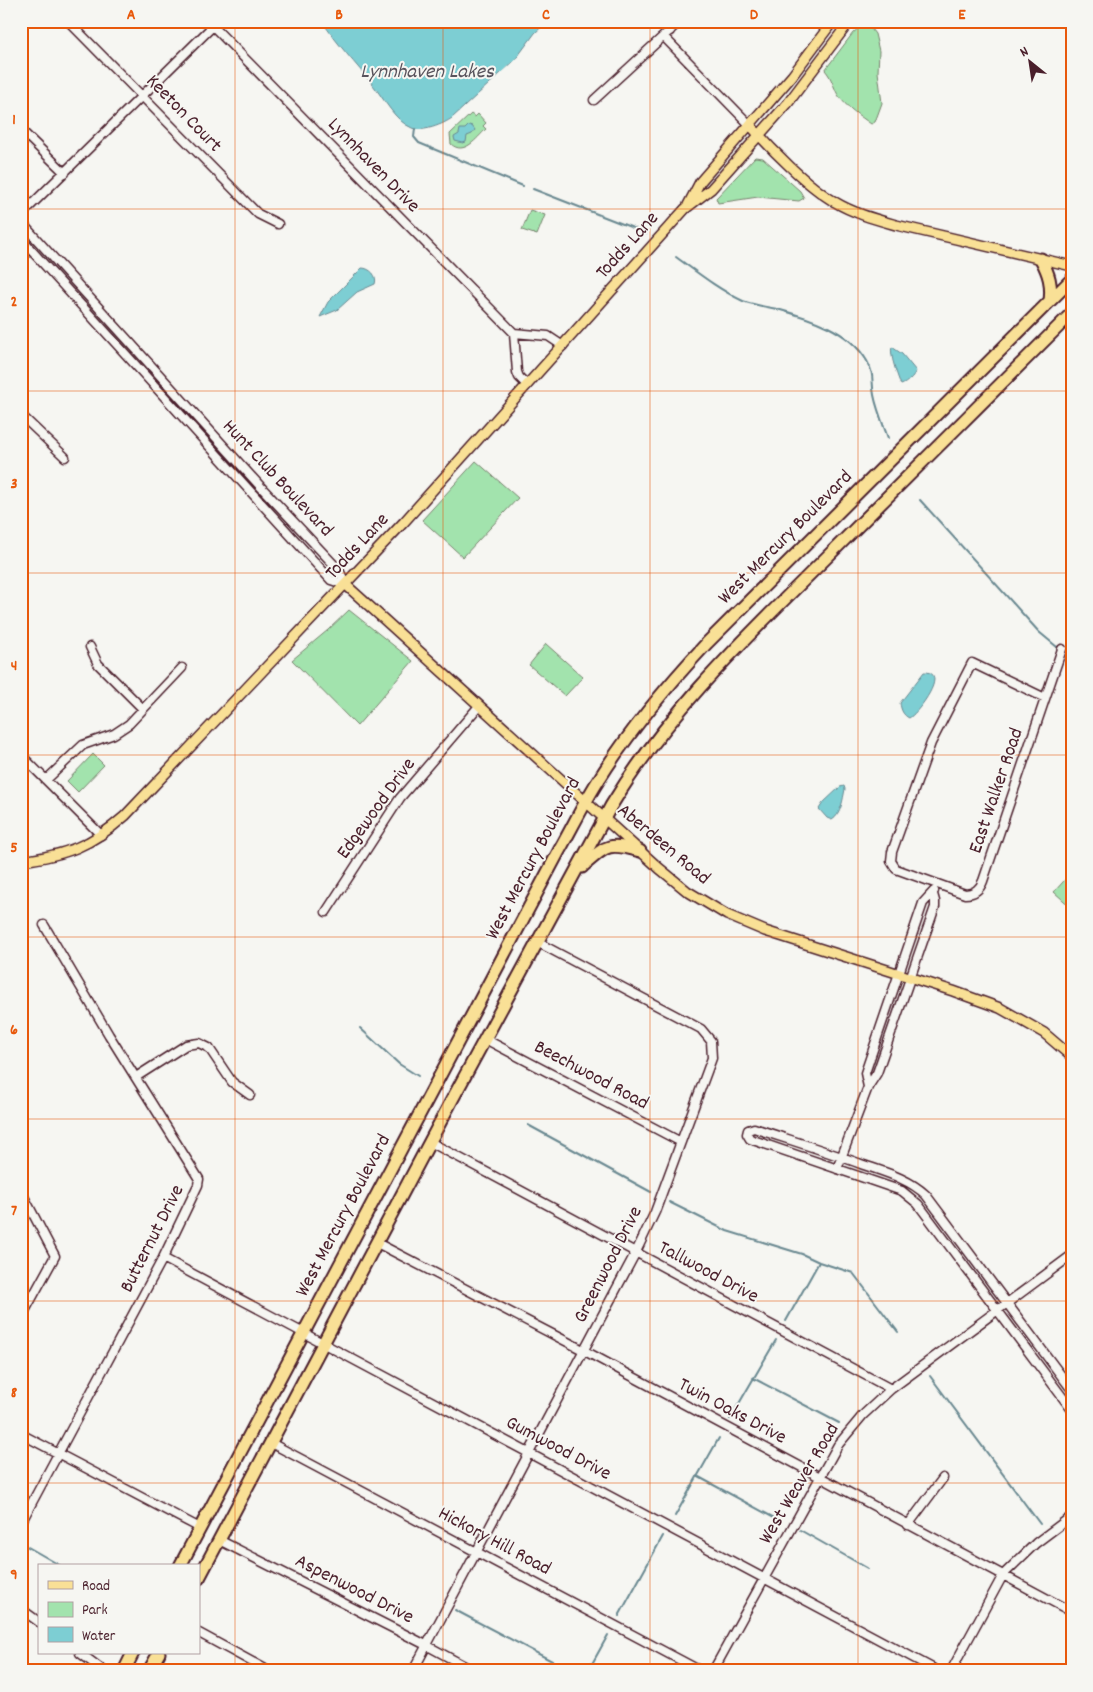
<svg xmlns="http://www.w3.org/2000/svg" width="1093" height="1692" font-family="Dekko,sans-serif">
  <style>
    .green { fill: #a2e3ad; stroke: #76816c }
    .water { fill: #7dced3; stroke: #698890 }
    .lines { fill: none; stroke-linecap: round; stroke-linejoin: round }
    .stream { stroke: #698890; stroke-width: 2 }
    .minor-casing { stroke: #4a1f2b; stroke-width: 11 }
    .major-casing { stroke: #4a1f2b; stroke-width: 12 }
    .highway-casing { stroke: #4a1f2b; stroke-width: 15 }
    .minor { stroke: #f6f6f2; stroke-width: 8 }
    .major { stroke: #f9e096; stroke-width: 9 }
    .highway { stroke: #f9e096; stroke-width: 11 }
    .grid { fill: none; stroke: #e8590c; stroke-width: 1; stroke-opacity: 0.55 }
    .labels { text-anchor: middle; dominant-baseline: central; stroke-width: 4; stroke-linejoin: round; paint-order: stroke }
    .street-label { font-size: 20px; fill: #4a1f2b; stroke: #f6f6f2 }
    .water-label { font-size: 21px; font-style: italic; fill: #59545d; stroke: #f6f6f2 }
    .neatline { fill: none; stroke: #e8590c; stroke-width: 2 }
    .grid-label { font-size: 16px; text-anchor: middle; font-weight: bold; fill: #e8590c }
  </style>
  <rect width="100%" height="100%" fill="#f6f6f2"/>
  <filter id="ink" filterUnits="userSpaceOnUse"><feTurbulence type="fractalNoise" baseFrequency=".02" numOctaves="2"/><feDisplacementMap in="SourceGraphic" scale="10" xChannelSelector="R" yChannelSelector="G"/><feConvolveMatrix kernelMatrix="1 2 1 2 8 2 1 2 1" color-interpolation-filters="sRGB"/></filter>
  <g filter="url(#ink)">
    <!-- green -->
    <path class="green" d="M861,26H869L875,34L879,51L878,72L882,103L875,122L871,124C860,116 846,107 838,95C833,86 832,78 825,70L853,33Z
      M471,114L475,117L478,114L486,123L483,126L486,129C477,138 464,156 451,144L450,134Z
      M755,157L763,158L800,191L804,198L799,201L758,197L718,203L716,198Z
      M530,210L545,215L537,235L522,230Z
      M476,461L518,498L463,557L422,520Z
      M349,610L413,661L357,726L292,660L328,630Z
      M546,644L583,677L565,696L529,665Z
      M93,754L104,765L78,792L67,781Z
      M1071,873L1072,874V908L1054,892Z"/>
    <!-- water -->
    <path class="water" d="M322,21H548L535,33L515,60L452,118C444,124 422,133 412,128C395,121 384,99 373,85C356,64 337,44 322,21Z
      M469,125L472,126L475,130L472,134L467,136L466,142L463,143L455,141L454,137L459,134L460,129H465Z
      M362,268C370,268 378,276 375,284L357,292L337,310L320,317L328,302Z
      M892,347L902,354L916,371C913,377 907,383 901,385C898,378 889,353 892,347Z
      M924,672C950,671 918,713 909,718C903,715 901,710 900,703Z
      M844,786L845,789C843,799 841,815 832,820L827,818L819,809L823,803L840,787Z"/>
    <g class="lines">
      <!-- stream -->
      <path class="stream" d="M415,129L414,137L419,143L523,186
        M533,189L633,228L646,234
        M676,257C698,273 718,289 743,301C754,305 766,307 777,309C810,318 849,330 867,361C875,375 871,381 874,395C877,410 883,424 888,438
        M920,500L1039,632L1057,647
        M1067,654L1072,657
        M360,1028L399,1064L418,1076
        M528,1125L651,1192
        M669,1202L727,1231L802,1254L819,1262L853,1273L898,1332
        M786,1321L819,1262
        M930,1376L1040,1524
        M753,1378L839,1423
        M730,1419L776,1340
        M697,1476L778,1520
        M675,1516L719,1438
        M800,1530L867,1568
        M21,1543L61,1566
        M455,1610L571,1671
        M619,1616L663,1536
        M588,1671L608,1635"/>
      <defs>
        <path id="minor" d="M68,21L258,214L278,224
          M208,21L514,333L548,336L563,346
          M660,21L670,31
          M664,37L750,125
          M594,100L680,21
          M23,132L65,173
          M21,215L218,21
          M21,222L261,487L339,570L346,585
          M21,239L331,580L346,585
          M514,333L517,372L519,377L527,385
          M21,415L65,457
          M90,647L98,664L143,709
          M1045,698L972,663L931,743L892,852L891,861L896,869L965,894C975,894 980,889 983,881L1062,649
          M21,755L101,835
          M46,780L83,745L114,734L129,724L182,668
          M326,912L400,798L479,706
          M485,1039L681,1142
          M136,1077L186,1045L199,1043L209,1048L232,1082L250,1095
          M868,1087L865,1073L923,903L934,891
          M430,1142L891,1389
          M837,1169L868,1087L877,1073L935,907V901L933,894
          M21,1191L55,1256L21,1318
          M377,1243L583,1350L1072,1612
          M163,1258C421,1396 680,1532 938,1671
          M1072,1390L926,1195C908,1178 884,1172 861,1164C826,1151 790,1140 754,1128L748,1130L747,1134L750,1139L902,1191L918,1204L1072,1410
          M21,1434L200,1528
          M271,1443L701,1671
          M21,1523L163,1258L198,1185L199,1179L109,1035L44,925
          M908,1525L943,1478
          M219,1540L426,1645L474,1671
          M21,1609L39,1622
          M199,1633L269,1671
          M80,1653L104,1671
          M413,1671L636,1252L655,1212L712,1058L711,1041L701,1029L537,942
          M713,1671L838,1445L863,1415L891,1389L1072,1255
          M951,1671L1003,1575L1036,1543L1072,1516"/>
        <path id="major" d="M750,125C771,149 807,186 835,202C853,213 875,219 896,225L1072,266
          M688,205L700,182L792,76L833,21
          M346,585L659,868L687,891L727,915L765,931L953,991L1000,1008L1044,1033L1072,1057
          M21,861C66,855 91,846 125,816L404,522L685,209L711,189L788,103L850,21"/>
        <path id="highway" d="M1041,259C1049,274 1052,284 1050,301
          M582,867C607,845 607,842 640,851
          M180,1566L559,851C572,828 584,803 598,781C629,731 667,686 707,643L1072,279
          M199,1578L453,1098L611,806C671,707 750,634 831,553C911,473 992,393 1072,313
          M124,1671L133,1653
          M149,1671L159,1653"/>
      </defs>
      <!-- minor casing -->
      <use href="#minor" class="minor-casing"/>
      <!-- major casing -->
      <use href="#major" class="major-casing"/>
      <!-- highway casing -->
      <use href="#highway" class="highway-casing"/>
      <!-- minor -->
      <use href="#minor" class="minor"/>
      <!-- major -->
      <use href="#major" class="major"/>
      <!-- highway -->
      <use href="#highway" class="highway"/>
    </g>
  </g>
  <!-- grid -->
  <path class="grid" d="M235,21V1671M443,21V1671M650,21V1671M858,21V1671M21,209H1072M21,391H1072M21,573H1072M21,755H1072M21,937H1072M21,1119H1072M21,1301H1072M21,1483H1072"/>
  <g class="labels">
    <!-- street labels -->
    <g class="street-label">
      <text transform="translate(183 114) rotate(46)">Keeton Court</text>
      <text transform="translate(373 166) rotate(46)">Lynnhaven Drive</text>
      <text transform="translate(628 246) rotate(-48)">Todds Lane</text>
      <text transform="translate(277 479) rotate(47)">Hunt Club Boulevard</text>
      <text transform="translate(786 538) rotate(-45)">West Mercury Boulevard</text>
      <text transform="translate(358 547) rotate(-47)">Todds Lane</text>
      <text transform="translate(997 791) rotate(-71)">East Walker Road</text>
      <text transform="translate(377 809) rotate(-54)">Edgewood Drive</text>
      <text transform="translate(663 845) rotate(40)">Aberdeen Road</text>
      <text transform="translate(534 859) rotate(-62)">West Mercury Boulevard</text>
      <text transform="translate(591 1076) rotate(28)">Beechwood Road</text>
      <text transform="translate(344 1216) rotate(-62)">West Mercury Boulevard</text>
      <text transform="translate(153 1239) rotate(-63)">Butternut Drive</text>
      <text transform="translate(609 1265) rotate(-63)">Greenwood Drive</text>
      <text transform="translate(708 1273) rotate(28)">Tallwood Drive</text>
      <text transform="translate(732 1412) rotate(28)">Twin Oaks Drive</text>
      <text transform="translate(558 1449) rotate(28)">Gumwood Drive</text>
      <text transform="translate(800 1484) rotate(-59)">West Weaver Road</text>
      <text transform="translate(494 1542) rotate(28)">Hickory Hill Road</text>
      <text transform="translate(354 1590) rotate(27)">Aspenwood Drive</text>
    </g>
    <!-- water labels -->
    <g class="water-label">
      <text x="427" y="73">Lynnhaven Lakes</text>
    </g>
  </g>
  <!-- margin -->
  <rect width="1093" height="1692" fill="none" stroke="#f6f6f2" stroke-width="55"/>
  <!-- legend -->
  <rect x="38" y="1564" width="162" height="90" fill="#f6f6f2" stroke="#b1a0a2"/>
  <rect x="48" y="1581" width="25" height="8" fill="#f9e096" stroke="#b1a0a2"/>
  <text x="82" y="1590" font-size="15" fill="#4a1f2b">Road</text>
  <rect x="48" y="1602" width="25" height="15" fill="#a2e3ad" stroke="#b1a0a2"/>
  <text x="82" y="1614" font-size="15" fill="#4a1f2b">Park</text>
  <rect x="48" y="1627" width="25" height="15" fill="#7dced3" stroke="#b1a0a2"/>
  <text x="82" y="1640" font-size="15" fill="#4a1f2b">Water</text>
  <!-- north arrow -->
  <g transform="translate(1030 62) rotate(330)" stroke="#f6f6f2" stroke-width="4" paint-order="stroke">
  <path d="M0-4L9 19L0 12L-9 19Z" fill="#4a1f2b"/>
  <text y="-8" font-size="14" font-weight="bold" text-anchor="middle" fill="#4a1f2b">N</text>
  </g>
  <rect x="28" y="28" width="1038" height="1636" class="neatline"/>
  <g class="grid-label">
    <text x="131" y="19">A</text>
    <text x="339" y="19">B</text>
    <text x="546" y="19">C</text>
    <text x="754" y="19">D</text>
    <text x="962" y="19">E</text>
    <text x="14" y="124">1</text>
    <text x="14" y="306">2</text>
    <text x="14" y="488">3</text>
    <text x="14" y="670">4</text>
    <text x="14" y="852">5</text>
    <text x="14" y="1034">6</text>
    <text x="14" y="1215">7</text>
    <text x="14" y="1397">8</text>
    <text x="14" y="1579">9</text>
  </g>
</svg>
